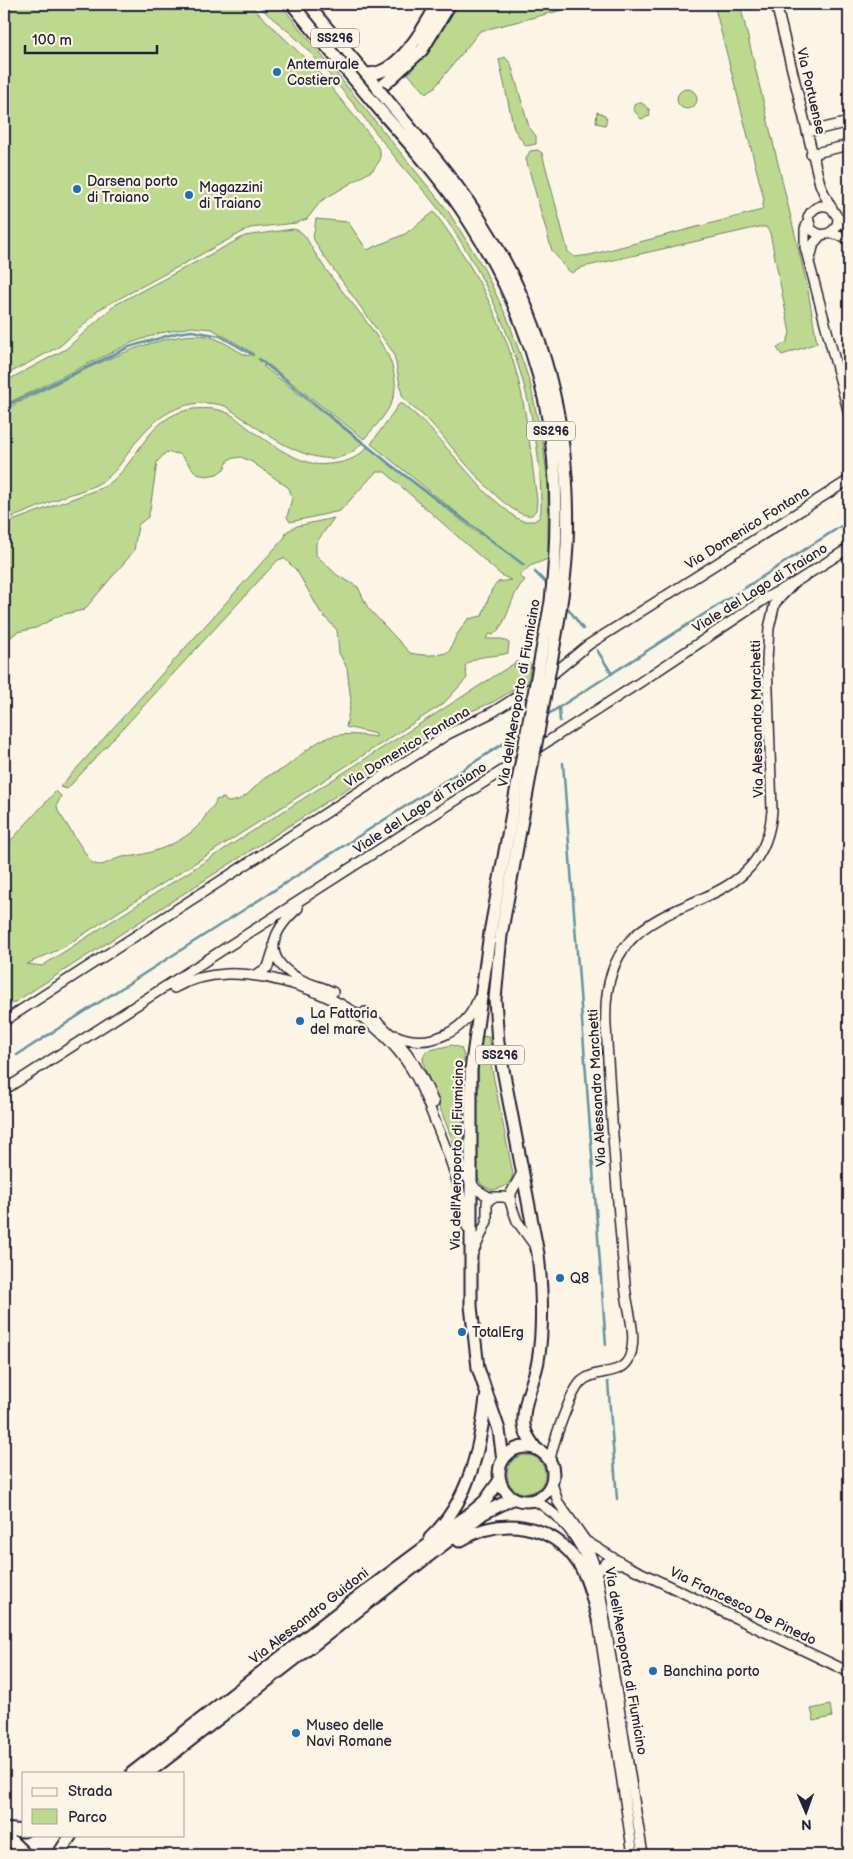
<svg xmlns="http://www.w3.org/2000/svg" width="853" height="1859" font-family="'Balsamiq Sans',sans-serif">
  <style>
    .green { fill: #bdd990; stroke: #707e66 }
    .lines { fill: none; stroke-linecap: round; stroke-linejoin: round }
    .stream { stroke: #6393a3; stroke-width: 2.5 }
    .minor-casing { stroke: #22223b; stroke-width: 12 }
    .major-casing { stroke: #22223b; stroke-width: 15 }
    .minor { stroke: #fcf5e5; stroke-width: 9 }
    .major { stroke: #fcf5e5; stroke-width: 11 }
    .major-bridge-casing { stroke: #22223b; stroke-width: 15; stroke-linecap: butt }
    .major-bridge { stroke: #fcf5e5; stroke-width: 11 }
    .poi-dot { fill: #1f6fb2; stroke: #fcf5e5; stroke-width: 2 }
    .labels { text-anchor: middle; dominant-baseline: central; stroke-width: 4.5; stroke-linejoin: round; paint-order: stroke }
    .shield { fill: #fcf5e5; stroke: #63616e; stroke-width: 1 }
    .shield-label { font-size: 12px; font-weight: bold; fill: #22223b }
    .poi-label { font-size: 14px; fill: #22223b; stroke: #fcf5e5; text-anchor: start }
    .street-label { font-size: 14px; fill: #22223b; stroke: #fcf5e5 }
  </style>
  <rect width="100%" height="100%" fill="#fcf5e5"/>
  <filter id="ink" filterUnits="userSpaceOnUse"><feTurbulence type="fractalNoise" baseFrequency=".02" numOctaves="2"/><feDisplacementMap in="SourceGraphic" scale="10" xChannelSelector="R" yChannelSelector="G"/><feConvolveMatrix kernelMatrix="1 2 1 2 8 2 1 2 1" color-interpolation-filters="sRGB"/></filter>
  <g filter="url(#ink)">
    <!-- green -->
    <path class="green" d="M4,4H249L315,68L373,139L380,151V160L373,170L321,201L307,219L296,223L250,228L96,311V314L60,346L4,376Z
      M257,4H280L448,211L484,269L509,322L530,383L543,444L548,483V559L530,566L519,576L525,580C509,595 510,622 493,635L489,634L486,639H502L509,643L508,653C492,658 478,653 465,666L467,678L443,704L62,948L27,964L42,966L518,661L514,667L531,664L528,681L493,702L460,716L4,1009V848L56,791L61,796L57,805L58,811L91,862C103,870 110,859 123,857C126,856 131,857 134,856C159,852 194,838 206,815C209,809 214,808 216,800L224,798L227,802C245,802 252,788 265,778C271,773 280,772 286,767C323,737 326,730 376,737V734L346,727L351,701L347,668L339,653L337,630L321,613L297,571L284,558L278,560L67,789L60,787L285,537L286,532L297,526L334,518L316,543V555L337,575L358,587L368,608L410,653C424,656 436,656 449,652L456,636L468,619L482,616L492,589L498,582L511,580L501,575L385,472H376L340,511L290,522L287,517L292,498L289,488L252,462L241,457L229,459L224,469L217,474L206,476L197,474L180,454L166,452L157,462L150,510L148,517L138,525L134,551L84,610L60,615L36,628L17,632L4,643V524L104,487C139,466 144,416 193,409C206,408 218,408 230,414C237,418 244,425 251,430C268,442 290,458 311,463C319,466 329,464 337,463C348,462 360,456 367,447L479,534L487,537L371,444L399,404H403L425,423L486,493L516,518L523,521H534L539,518L541,511C542,405 502,296 440,211C423,188 403,169 387,147C360,112 332,76 302,44C288,29 271,19 257,4Z
      M456,4H586L480,31L435,87L426,93L408,74L426,53Z
      M714,4H740L807,285L817,343L782,355L777,348L787,342L790,333L770,233L766,227H759L583,267L572,273C561,266 561,260 552,251L526,159L530,151L538,150L542,153L568,252L575,257L590,255L762,210L764,199Z
      M505,57L511,64L529,127L536,136V144L526,146L514,129L499,60Z
      M677 99a10 10 0 1 1 20 0a10 10 0 1 1-20 0Z
      M635,103H642L649,109L650,116L641,119L633,109Z
      M597,112L603,114L607,119L605,125L596,123Z
      M434,212C469,258 504,322 518,379C528,418 531,459 537,500L536,510L532,515C507,521 449,442 431,423C423,414 409,406 403,397C400,391 397,363 393,352L321,252L313,238L316,219L348,222L367,250L405,234Z
      M293,229C306,231 308,243 315,253C336,288 367,316 386,352C391,360 394,371 395,381C397,405 379,422 364,439L269,365L263,366L362,443C326,486 258,427 225,406C190,396 160,412 138,439C127,453 119,470 104,480C93,488 80,491 68,495C47,503 26,513 4,520V410C53,386 154,328 207,336C222,339 234,350 248,356L253,353L212,329L192,327L160,333L131,343L4,405V382L66,349L115,305L245,236Z
      M479,1036L489,1037L490,1060L513,1174C510,1186 503,1188 491,1190L481,1184L476,1174Z
      M452,1045L461,1048L464,1056L462,1134L460,1147H455L424,1066L423,1058L426,1051Z
      M507 1474a19 19 0 1 1 38 0a19 19 0 1 1-38 0Z
      M830,1705L832,1717L814,1721L811,1709Z
      M4,1842L18,1855H4Z"/>
    <g class="lines">
      <!-- stream -->
      <path class="stream" d="M259,359L391,465L524,565
        M4,407L129,347L177,333L192,331L220,336L253,355
        M535,572L548,585
        M565,604L583,629
        M597,650L612,674
        M559,708L560,721
        M544,717L849,521
        M563,763L606,1345
        M17,1055L523,731
        M608,1382L617,1499"/>
      <defs>
        <path id="minor" d="M776,4L820,184C826,199 835,219 849,228
          M807,132L849,122
          M811,154L849,145
          M832,208C822,203 813,207 808,217L811,229C822,240 838,233 838,218
          M808,222L805,229V247L849,414
          M830,233L849,238
          M810,259L814,243L821,235
          M298,908C272,931 261,956 296,977C307,984 321,986 333,992
          M256,975L268,967L273,951
          M174,988C207,970 246,971 281,981C337,995 387,1026 416,1077C424,1092 430,1109 437,1126C451,1159 462,1191 467,1227
          M365,1012C400,1038 418,1064 434,1103
          M4,1021L448,734L493,712L554,673L588,645L849,480
          M395,1035C428,1050 466,1032 478,999
          M4,1090L639,683L771,595L794,583L849,548
          M455,1152L464,1173L476,1189L489,1197H504L509,1199L517,1221L535,1246
          M511,1204V1193L522,1173
          M473,1253L487,1221V1202L493,1197
          M550,1461C552,1445 571,1390 582,1381C597,1368 623,1377 630,1356C638,1334 626,1306 625,1284C617,1198 611,1112 606,1026C598,869 762,938 772,811L767,660L769,628L775,603L794,583
          M552,1483L558,1502L585,1540L597,1572L643,1855
          M534,1500C567,1519 587,1548 594,1586
          M586,1541L625,1565L849,1672
          M597,1572L605,1563L620,1564
          M597,1614L633,1855"/>
        <path id="major" d="M307,4L378,89
          M364,73C395,80 425,27 437,4
          M358,81L370,89H378L386,83L422,50L450,4
          M490,933L471,1070V1306L478,1368L499,1430L503,1460
          M501,935L495,999L498,1043L538,1254C542,1290 544,1325 538,1361C534,1382 522,1405 524,1425C525,1435 531,1441 536,1449
          M499 1474a27 27 0 1 1 54 0a27 27 0 1 1-54 0Z
          M430,1538C469,1502 480,1448 486,1398
          M459,1541C501,1516 551,1522 579,1564C589,1580 593,1601 598,1619
          M132,1773L358,1597L472,1512L485,1501L500,1480
          M148,1773L484,1513L514,1498
          M4,1829L24,1831
          M4,1834L26,1855
          M58,1855L71,1835"/>
      </defs>
      <!-- minor casing -->
      <use href="#minor" class="minor-casing"/>
      <!-- major casing -->
      <use href="#major" class="major-casing"/>
      <!-- minor -->
      <use href="#minor" class="minor"/>
      <!-- major -->
      <use href="#major" class="major"/>
      <defs>
        <path id="major-bridge" d="M292,4C323,42 354,80 386,117C415,150 446,184 469,221C547,344 567,457 551,601L490,933
          M378,89C413,132 451,174 481,221C544,318 572,431 567,545C564,603 551,660 541,716C528,789 515,862 501,935"/>
      </defs>
      <!-- major-bridge casing -->
      <use href="#major-bridge" class="major-bridge-casing"/>
      <!-- major-bridge -->
      <use href="#major-bridge" class="major-bridge"/>
    </g>
  </g>
  <!-- markers -->
  <g class="poi-dot">
    <circle cx="277" cy="72" r="5"/>
    <circle cx="77" cy="189" r="5"/>
    <circle cx="189" cy="195" r="5"/>
    <circle cx="300" cy="1021" r="5"/>
    <circle cx="560" cy="1278" r="5"/>
    <circle cx="462" cy="1332" r="5"/>
    <circle cx="653" cy="1671" r="5"/>
    <circle cx="296" cy="1733" r="5"/>
  </g>
  <g class="labels">
    <!-- shield labels -->
    <g class="shield">
      <rect x="311" y="28.5" width="48" height="19" rx="4"/>
      <rect x="527" y="421.5" width="48" height="19" rx="4"/>
      <rect x="476" y="1045.5" width="48" height="19" rx="4"/>
    </g>
    <g class="shield-label">
      <text x="335" y="38">SS296</text>
      <text x="551" y="431">SS296</text>
      <text x="500" y="1055">SS296</text>
    </g>
    <!-- poi labels -->
    <g class="poi-label">
      <text x="287" y="64">Antemurale<tspan x="287" dy="16">Costiero</tspan></text>
      <text x="87" y="181">Darsena porto<tspan x="87" dy="16">di Traiano</tspan></text>
      <text x="199" y="187">Magazzini<tspan x="199" dy="16">di Traiano</tspan></text>
      <text x="310" y="1013">La Fattoria<tspan x="310" dy="16">del mare</tspan></text>
      <text x="570" y="1278">Q8</text>
      <text x="472" y="1332">TotalErg</text>
      <text x="663" y="1671">Banchina porto</text>
      <text x="306" y="1725">Museo delle<tspan x="306" dy="16">Navi Romane</tspan></text>
    </g>
    <!-- street labels -->
    <g class="street-label">
      <text transform="translate(811 91) rotate(77)">Via Portuense</text>
      <text transform="translate(747 528) rotate(-32)">Via Domenico Fontana</text>
      <text transform="translate(760 588) rotate(-32)">Viale del Lago di Traiano</text>
      <text transform="translate(519 693) rotate(-80)">Via dell'Aeroporto di Fiumicino</text>
      <text transform="translate(757 719) rotate(-91)">Via Alessandro Marchetti</text>
      <text transform="translate(407 747) rotate(-31)">Via Domenico Fontana</text>
      <text transform="translate(420 808) rotate(-33)">Viale del Lago di Traiano</text>
      <text transform="translate(597 1088) rotate(-93)">Via Alessandro Marchetti</text>
      <text transform="translate(457 1155) rotate(-89)">Via dell'Aeroporto di Fiumicino</text>
      <text transform="translate(743 1606) rotate(26)">Via Francesco De Pinedo</text>
      <text transform="translate(309 1616) rotate(-38)">Via Alessandro Guidoni</text>
      <text transform="translate(626 1661) rotate(80)">Via dell'Aeroporto di Fiumicino</text>
    </g>
  </g>
  <!-- margin -->
  <rect width="853" height="1859" fill="none" stroke="#fcf5e5" stroke-width="20"/>
  <rect x="10" y="10" width="833" height="1839" fill="none" stroke="#22223b" stroke-width="2" filter="url(#ink)"/>
  <!-- legend -->
  <rect x="22" y="1772" width="162" height="65" fill="#fcf5e5" stroke="#a5a1a1"/>
  <rect x="32" y="1788" width="25" height="8" fill="#fcf5e5" stroke="#a5a1a1"/>
  <text x="68" y="1796" font-size="15" fill="#22223b">Strada</text>
  <rect x="32" y="1809" width="25" height="15" fill="#bdd990" stroke="#a5a1a1"/>
  <text x="68" y="1822" font-size="15" fill="#22223b">Parco</text>
  <!-- north arrow -->
  <g transform="translate(806 1812) rotate(178)" stroke="#fcf5e5" stroke-width="4" paint-order="stroke">
  <path d="M0-4L9 19L0 12L-9 19Z" fill="#22223b"/>
  <text y="-8" font-size="14" font-weight="bold" text-anchor="middle" fill="#22223b">N</text>
  </g>
  <!-- scale -->
  <path d="M25 45v8h132v-8" fill="none" stroke="#22223b" stroke-width="2.5"/>
  <text x="32" y="45" font-size="15" fill="#22223b" stroke="#fcf5e5" stroke-width="4" paint-order="stroke">100 m</text>
</svg>
